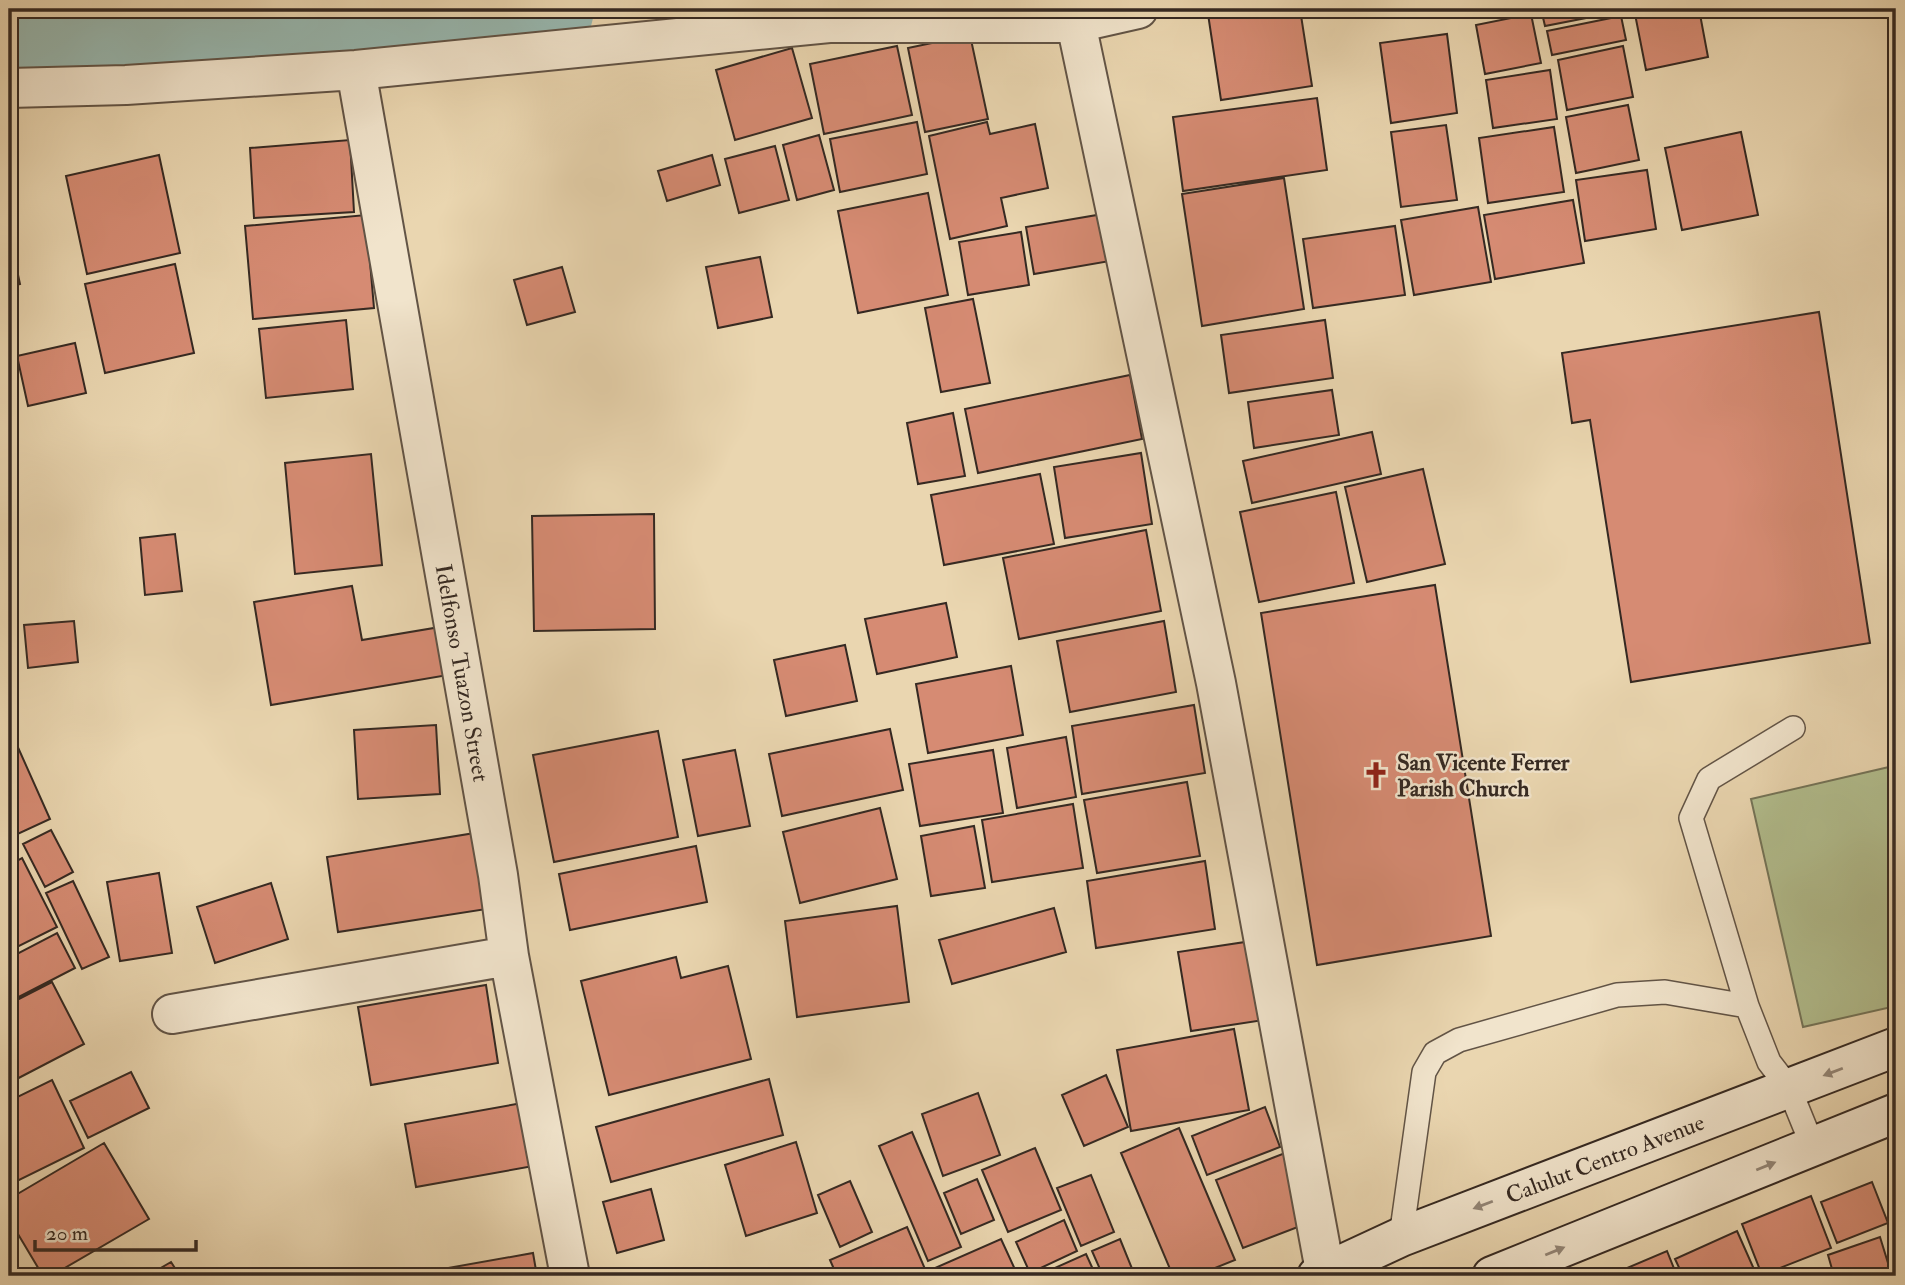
<svg xmlns="http://www.w3.org/2000/svg" width="1905" height="1285" font-family="'IM FELL Double Pica',serif">
  <style>
    .green { fill: #b2be8e; stroke: #747458; stroke-width: 2 }
    .lines { fill: none; stroke-linecap: round; stroke-linejoin: round }
    .river { stroke: #98b8b0; stroke-width: 96 }
    .building { fill: #d68b73; stroke: #352922; stroke-width: 2 }
    .service-casing { stroke: #625446; stroke-width: 26 }
    .minor-casing { stroke: #625446; stroke-width: 42 }
    .secondary-casing { stroke: #352922; stroke-width: 42 }
    .service { stroke: #f1e4cc; stroke-width: 23 }
    .minor { stroke: #f1e4cc; stroke-width: 38 }
    .secondary { stroke: #f1e4cc; stroke-width: 38 }
    .oneway { fill: #938677 }
    .labels { text-anchor: middle; dominant-baseline: central; stroke-width: 5; stroke-linejoin: round; paint-order: stroke }
    .street-label { font-size: 23px; fill: #352922; stroke: #f1e4cc }
    .poi-label { font-size: 23px; font-weight: bold; fill: #352922; stroke: #f1e4cc; text-anchor: start }
  </style>
  <rect width="100%" height="100%" fill="#ead6b0"/>
  <filter id="stains"><feTurbulence type="fractalNoise" baseFrequency=".00286" numOctaves="4"/><feColorMatrix values="0 0 0 0 .2 0 0 0 0 .09 0 0 0 0 .02 0 0 0 .5 -.17"/></filter>
  <radialGradient id="worn" r=".72"><stop offset=".6" stop-color="#630" stop-opacity="0"/><stop offset="1" stop-color="#630" stop-opacity=".3"/></radialGradient>
  <!-- green -->
  <path class="green" d="M1889,767L1896,797V1006L1803,1027L1751,799Z"/>
  <g class="lines">
    <!-- river -->
    <path class="river" d="M9,47L39,41L546,9"/>
  </g>
  <!-- building -->
  <path class="building" d="M1241,9H1300L1312,86L1221,100L1208,14Z
    M1541,9H1611L1612,13L1545,26Z
    M1634,9H1699L1708,57L1646,70Z
    M1531,14L1541,63L1485,74L1476,25Z
    M1621,16L1626,40L1552,55L1547,31Z
    M1447,34L1457,113L1391,123L1380,43Z
    M970,35L988,119L925,132L908,48Z
    M897,46L912,115L824,134L810,64Z
    M1623,46L1633,97L1567,110L1558,60Z
    M792,48L812,118L735,140L716,70Z
    M1550,70L1557,119L1493,128L1486,80Z
    M1317,98L1327,170L1183,191L1173,117Z
    M1628,105L1639,160L1576,173L1566,117Z
    M917,122L927,174L840,192L830,139Z
    M987,122L990,134L1035,124L1048,188L1001,198L1007,226L950,239L929,136Z
    M1446,125L1457,200L1401,207L1391,132Z
    M1554,127L1564,192L1488,203L1479,138Z
    M1741,132L1758,215L1682,230L1665,148Z
    M819,135L834,190L797,200L783,145Z
    M350,140L354,212L254,218L250,148Z
    M775,146L789,200L739,213L725,159Z
    M159,155L180,253L87,274L66,176Z
    M712,155L720,185L667,201L658,171Z
    M1647,170L1656,229L1585,241L1576,180Z
    M1284,178L1304,309L1202,326L1182,194Z
    M928,193L948,295L858,313L838,211Z
    M1573,200L1584,263L1495,279L1484,215Z
    M1478,207L1491,282L1414,295L1401,220Z
    M1103,214L1110,261L1034,274L1026,227Z
    M366,215L374,308L253,319L245,226Z
    M1395,226L1405,295L1313,308L1303,239Z
    M1021,232L1029,285L968,295L959,242Z
    M12,247L20,284L9,287V248Z
    M760,257L772,317L718,328L706,267Z
    M175,264L194,353L105,373L85,284Z
    M562,267L575,312L527,325L514,280Z
    M973,299L990,383L941,392L925,308Z
    M1819,312L1870,643L1631,682L1590,420L1572,423L1562,353Z
    M346,320L353,389L266,398L259,329Z
    M1325,320L1333,378L1229,393L1221,335Z
    M75,343L86,393L28,406L17,356Z
    M1130,375L1142,439L978,473L965,409Z
    M1332,390L1339,435L1254,448L1248,402Z
    M953,413L965,476L918,484L907,423Z
    M1372,432L1381,474L1252,503L1243,461Z
    M1141,453L1152,524L1065,538L1054,467Z
    M371,454L382,565L295,574L285,463Z
    M1423,469L1445,564L1367,582L1345,487Z
    M1040,474L1054,544L944,565L931,495Z
    M1336,492L1354,583L1259,602L1240,512Z
    M654,514L655,629L534,631L532,516Z
    M1146,530L1161,611L1019,639L1003,558Z
    M175,534L182,591L145,595L140,538Z
    M1435,585L1491,936L1317,965L1261,613Z
    M352,586L362,640L446,626L454,674L271,705L254,602Z
    M946,603L957,657L877,674L865,619Z
    M74,621L78,662L28,668L24,625Z
    M1164,621L1176,692L1070,712L1057,641Z
    M845,645L857,701L786,716L774,660Z
    M1011,666L1023,735L928,753L916,684Z
    M1194,705L1205,773L1082,794L1072,726Z
    M436,725L440,794L358,799L354,730Z
    M890,729L903,790L782,816L769,754Z
    M658,731L678,837L554,862L533,755Z
    M12,734L50,819L9,838V736Z
    M1066,737L1076,797L1017,808L1007,748Z
    M735,750L750,826L698,836L683,760Z
    M993,750L1003,813L920,826L909,764Z
    M1187,782L1200,856L1097,873L1084,800Z
    M1073,804L1083,868L992,882L982,820Z
    M880,808L897,879L800,903L783,832Z
    M974,826L985,888L931,896L921,836Z
    M51,830L73,872L45,887L23,844Z
    M481,832L493,908L338,932L327,857Z
    M696,846L707,902L570,930L559,874Z
    M22,858L57,927L9,951V865Z
    M1205,861L1215,929L1096,948L1087,881Z
    M159,873L172,953L120,961L107,882Z
    M73,881L109,957L82,969L46,893Z
    M271,883L288,939L215,963L197,907Z
    M897,906L909,1002L797,1017L785,921Z
    M1054,908L1066,952L952,984L939,940Z
    M57,933L75,968L9,1002V958Z
    M1252,941L1264,1020L1191,1031L1178,952Z
    M676,957L681,978L728,966L751,1059L609,1095L581,981Z
    M52,982L84,1044L9,1083V1004Z
    M486,985L498,1063L371,1085L358,1007Z
    M1234,1029L1249,1110L1131,1131L1117,1050Z
    M131,1072L149,1108L88,1138L70,1101Z
    M1106,1075L1128,1127L1084,1146L1062,1095Z
    M769,1079L783,1135L611,1182L596,1127Z
    M52,1080L84,1148L9,1185V1101Z
    M978,1093L1000,1155L943,1176L922,1114Z
    M528,1102L539,1165L416,1187L405,1124Z
    M1265,1107L1280,1147L1207,1175L1192,1136Z
    M1179,1128L1235,1260L1195,1276H1173L1121,1153Z
    M912,1132L961,1247L928,1261L879,1146Z
    M796,1142L817,1213L746,1236L725,1165Z
    M104,1143L149,1219L51,1276H43L9,1219V1199Z
    M1035,1148L1061,1210L1008,1232L982,1170Z
    M1285,1153L1311,1222L1243,1248L1216,1180Z
    M1091,1175L1114,1232L1081,1246L1057,1188Z
    M977,1179L994,1220L961,1234L944,1193Z
    M850,1181L872,1232L840,1247L818,1195Z
    M1872,1182L1888,1223L1837,1243L1821,1202Z
    M651,1189L664,1240L617,1253L603,1202Z
    M1811,1196L1831,1248L1762,1275L1742,1224Z
    M1064,1220L1077,1251L1030,1273L1016,1242Z
    M907,1227L928,1276H837L830,1260Z
    M1737,1231L1757,1276H1683L1675,1259Z
    M1880,1237L1892,1276H1834L1828,1255Z
    M1001,1239L1018,1276H938L935,1268Z
    M1120,1239L1135,1276H1103L1092,1251Z
    M1667,1251L1677,1276H1614L1613,1274Z
    M533,1253L537,1276H432L431,1271Z
    M1086,1254L1096,1276H1037Z
    M171,1262L180,1276H147Z"/>
  <g class="lines">
    <defs>
      <path id="service" d="M1747,1006L1691,818L1709,779L1793,728
        M1401,1237L1424,1072L1435,1053L1459,1040L1617,995L1665,992L1747,1006L1769,1062L1789,1088L1813,1147"/>
      <path id="minor" d="M1073,9L1216,683L1326,1276
        M356,70L498,875L509,956L570,1276
        M9,88L126,85L356,70L829,23H1076L1138,9
        M172,1014L509,956"/>
      <path id="secondary" d="M1317,1276L1401,1237L1896,1047
        M1492,1276L1896,1113"/>
    </defs>
    <!-- service casing -->
    <use href="#service" class="service-casing"/>
    <!-- minor casing -->
    <use href="#minor" class="minor-casing"/>
    <!-- secondary casing -->
    <use href="#secondary" class="secondary-casing"/>
    <!-- service -->
    <use href="#service" class="service"/>
    <!-- minor -->
    <use href="#minor" class="minor"/>
    <!-- secondary -->
    <use href="#secondary" class="secondary"/>
  </g>
  <!-- one-way arrows -->
  <defs><path id="oneway-solid" d="M-6-.8H1V-3.2L6.5 0L1 3.2V.8H-6Z" transform="scale(1.75)"/></defs>
  <g class="oneway">
    <use href="#oneway-solid" transform="translate(1833 1072) rotate(159)"/>
    <use href="#oneway-solid" transform="translate(1766 1166) rotate(-22)"/>
    <use href="#oneway-solid" transform="translate(1483 1205) rotate(159)"/>
    <use href="#oneway-solid" transform="translate(1555 1251) rotate(-22)"/>
  </g>
  <!-- icons -->
  <defs>
    <symbol id="church-bare" viewBox="-9 -9 18 18"><path d="M-1.2-6h2.4v3.5h3.3v2.4h-3.3V6h-2.4V-.1h-3.3v-2.4h3.3Z" fill="#8f2418" stroke="#f1e4cc" stroke-width="2.5" paint-order="stroke"/></symbol>
  </defs>
  <g fill-rule="evenodd">
    <use href="#church-bare" x="1357" y="756" width="38" height="38"/>
  </g>
  <g class="labels">
    <!-- street labels -->
    <g class="street-label">
      <text transform="translate(462 673) rotate(80)">Idelfonso Tuazon Street</text>
      <text transform="translate(1605 1159) rotate(-21)">Calulut Centro Avenue</text>
    </g>
    <!-- poi labels -->
    <g class="poi-label">
      <text x="1397" y="762">San Vicente Ferrer<tspan x="1397" dy="26">Parish Church</tspan></text>
    </g>
  </g>
  <!-- margin -->
  <rect width="1905" height="1285" fill="none" stroke="#ead6b0" stroke-width="35"/>
  <rect x="10" y="10" width="1884" height="1264" fill="none" stroke="#352922" stroke-width="3.5"/>
  <rect x="18" y="18" width="1870" height="1250" fill="none" stroke="#352922" stroke-width="2"/>
  <!-- scale -->
  <path d="M35 1240v10h161v-10" fill="none" stroke="#352922" stroke-width="3.5"/>
  <text x="46" y="1240" font-size="21" fill="#352922" stroke="#f1e4cc" stroke-width="5" paint-order="stroke">20 m</text>
  <rect width="100%" height="100%" filter="url(#stains)"/>
  <rect width="100%" height="100%" fill="url(#worn)"/>
</svg>
